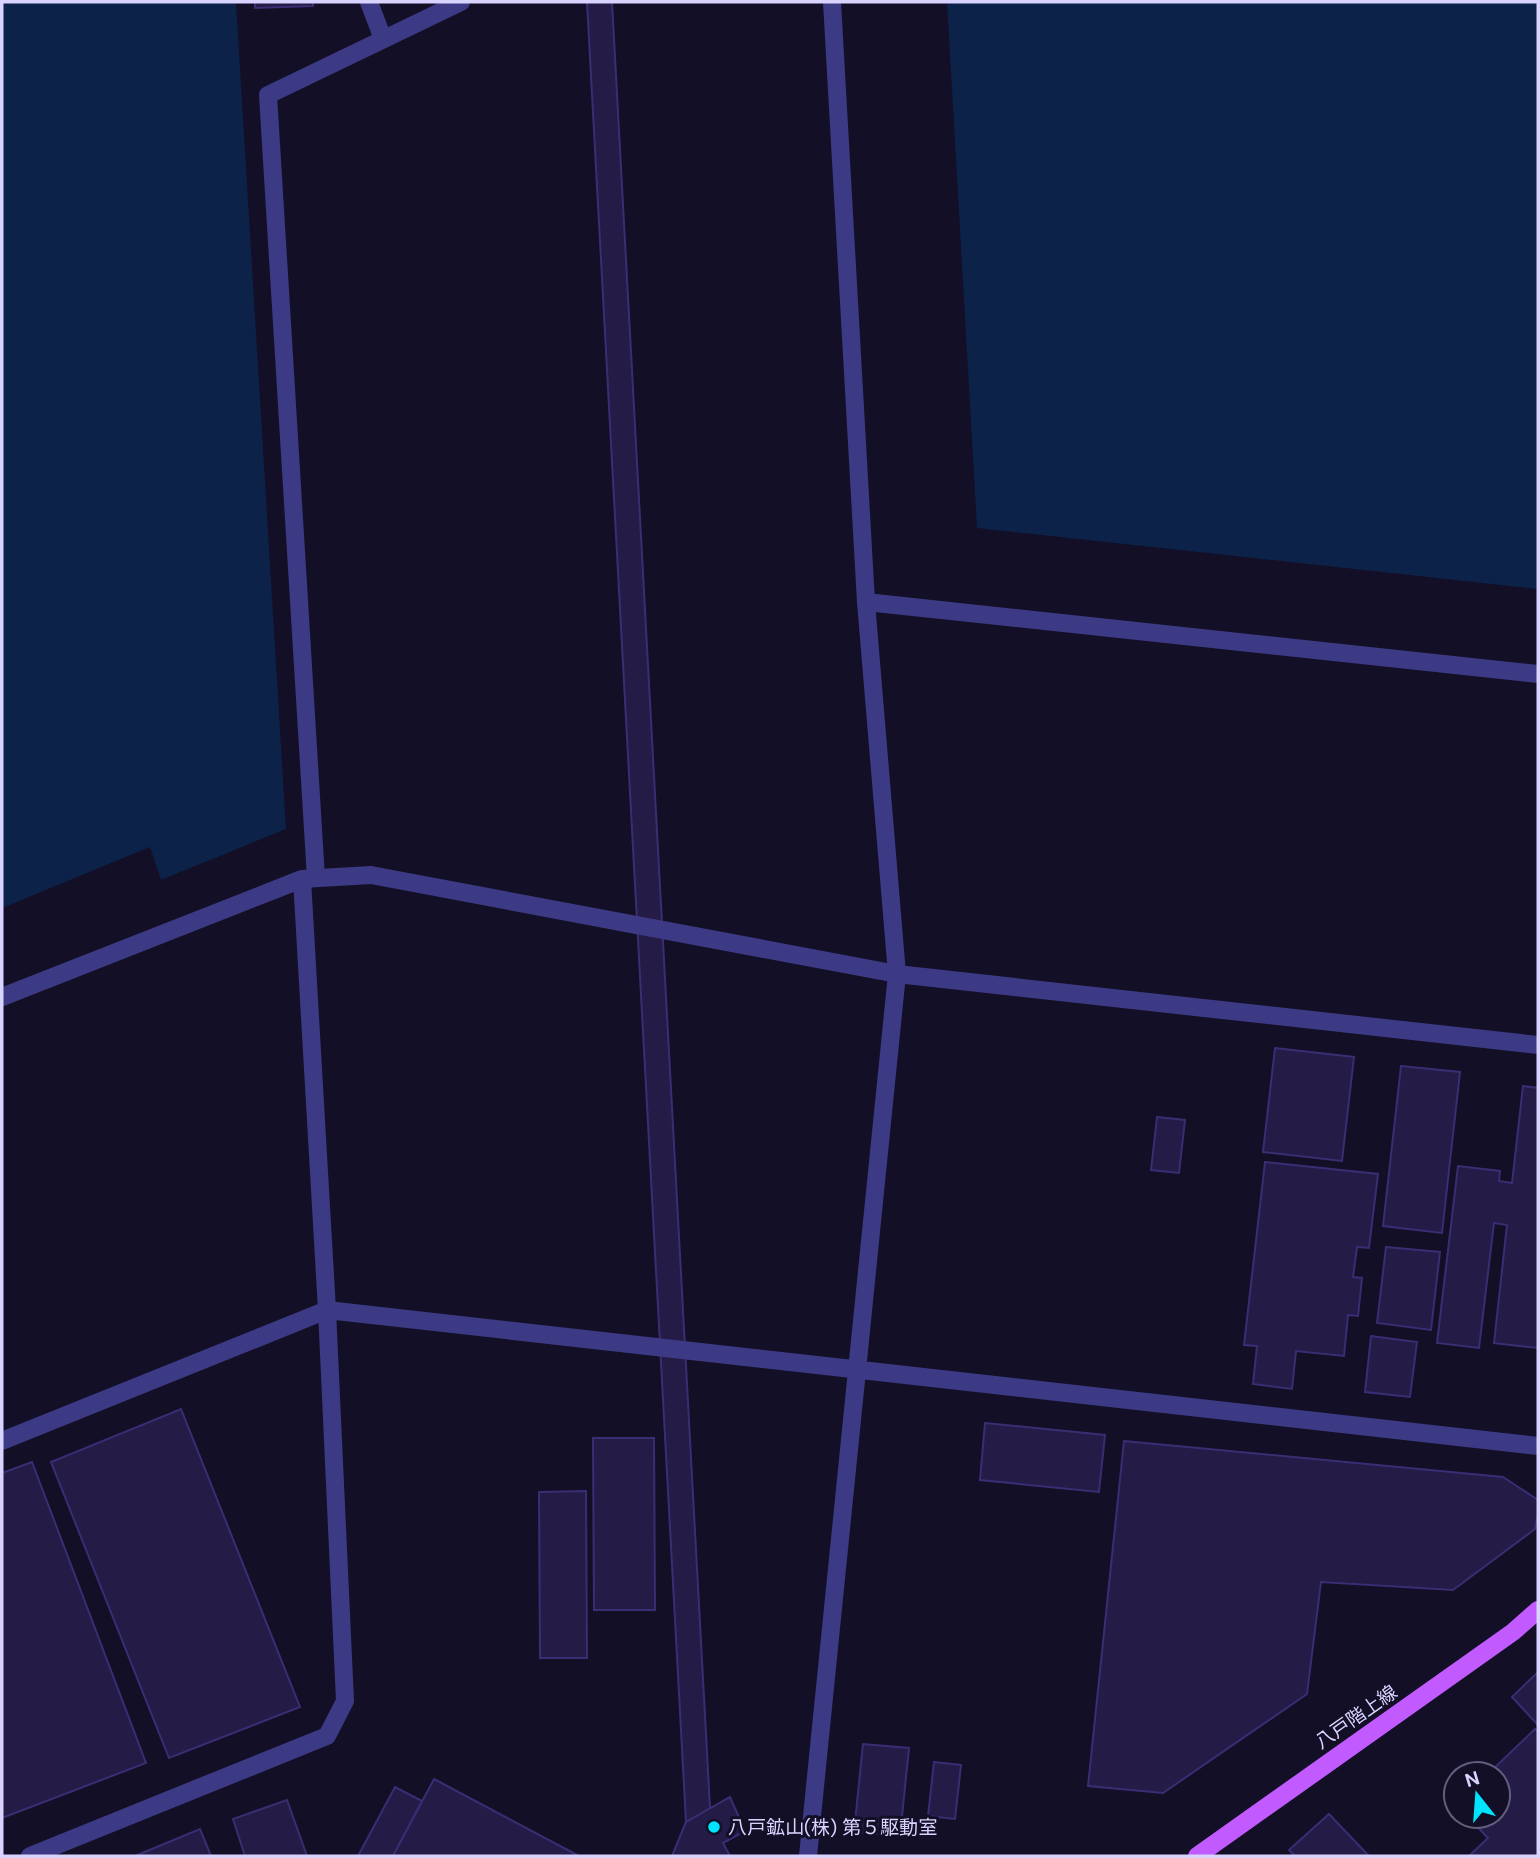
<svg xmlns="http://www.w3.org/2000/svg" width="1540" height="1858" font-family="'DM Sans','Noto Sans JP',sans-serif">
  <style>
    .water { fill: #0c2248 }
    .building { fill: #241b47; stroke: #3b2d73; stroke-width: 2 }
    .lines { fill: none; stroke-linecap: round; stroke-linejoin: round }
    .lane { stroke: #3d3a85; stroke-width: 18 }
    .street { stroke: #3d3a85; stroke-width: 18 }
    .primary { stroke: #c25bff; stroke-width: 18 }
    .poi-dot { fill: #00e5ff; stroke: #130f26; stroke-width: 2.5 }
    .labels { text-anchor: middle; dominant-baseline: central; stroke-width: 6; stroke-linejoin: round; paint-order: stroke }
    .street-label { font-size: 19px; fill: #d9d4ff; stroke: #130f26 }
    .poi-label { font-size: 19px; fill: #d9d4ff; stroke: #130f26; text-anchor: start }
  </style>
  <rect width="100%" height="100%" fill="#130f26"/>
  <!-- water -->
  <path class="water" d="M2,2H236L286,829L161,880L150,847L2,908Z
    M947,2H1538V589L977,528Z"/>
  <!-- building -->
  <path class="building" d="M255,2H313V6L255,8Z
    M587,2H612L710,1808L686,1822Z
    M1275,1048L1354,1057L1342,1161L1263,1152Z
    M1401,1066L1460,1072L1442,1233L1383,1226Z
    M1523,1086L1538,1088V1348L1494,1343L1507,1225L1494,1223L1479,1348L1437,1343L1458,1166L1500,1171L1499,1181L1512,1183Z
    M1157,1117L1185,1120L1179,1173L1151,1170Z
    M1265,1162L1378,1174L1369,1248L1357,1247L1353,1277L1362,1278L1358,1316L1348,1315L1344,1356L1296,1351L1292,1389L1253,1384L1257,1346L1244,1345Z
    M1386,1247L1440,1252L1431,1330L1377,1323Z
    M1371,1336L1417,1342L1410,1397L1365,1392Z
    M181,1409L300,1707L169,1758L51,1462Z
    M985,1423L1105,1435L1099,1492L980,1480Z
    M593,1438H654L655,1610H594Z
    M1124,1441L1503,1477L1538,1500V1514L1535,1529L1453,1590L1321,1582L1307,1694L1163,1793L1088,1786Z
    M32,1462L146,1763L2,1818V1473Z
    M586,1491L587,1658H540L539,1492Z
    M1538,1672V1725L1512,1697Z
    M1535,1729L1538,1732V1856H1469L1488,1838L1467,1816H1498V1774H1488Z
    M863,1744L909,1748L900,1836L854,1832Z
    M934,1762L961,1765L955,1819L928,1816Z
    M434,1779L579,1856H393Z
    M395,1787L422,1801L393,1856H358Z
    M730,1797L745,1831L723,1843L730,1856H672L686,1822Z
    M287,1800L307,1856H245L233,1819Z
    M1329,1814L1369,1856H1295L1289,1850Z
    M200,1829L211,1856H135Z"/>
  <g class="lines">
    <!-- lane -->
    <path class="lane" d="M369,2L383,39
      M316,878L268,95L461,2"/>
    <!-- street -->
    <path class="street" d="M866,602L1538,674
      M2,997L302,879L371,875L897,974L1538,1045
      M2,1441L327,1310L1538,1446
      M30,1856L327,1736L345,1701L327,1310L302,879
      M808,1856L897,974L866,602L832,2"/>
    <!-- primary -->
    <path class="primary" d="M1197,1856L1513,1632L1538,1610"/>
  </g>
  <!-- markers -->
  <circle class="poi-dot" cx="714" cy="1827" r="7"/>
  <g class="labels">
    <!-- street labels -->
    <g class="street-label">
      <text transform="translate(1356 1717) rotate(-35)">八戸階上線</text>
    </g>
    <!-- poi labels -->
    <g class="poi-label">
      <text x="728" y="1827">八戸鉱山(株) 第５駆動室</text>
    </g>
  </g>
  <!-- border -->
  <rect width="1540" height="1858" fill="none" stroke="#d9d4ff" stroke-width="7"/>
  <!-- north arrow -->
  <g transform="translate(1477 1795) rotate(343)"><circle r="33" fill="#130f26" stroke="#625e7d" stroke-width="2"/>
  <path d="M0-5L12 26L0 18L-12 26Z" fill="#00e5ff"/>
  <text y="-10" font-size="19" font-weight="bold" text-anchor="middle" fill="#d9d4ff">N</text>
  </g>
</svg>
